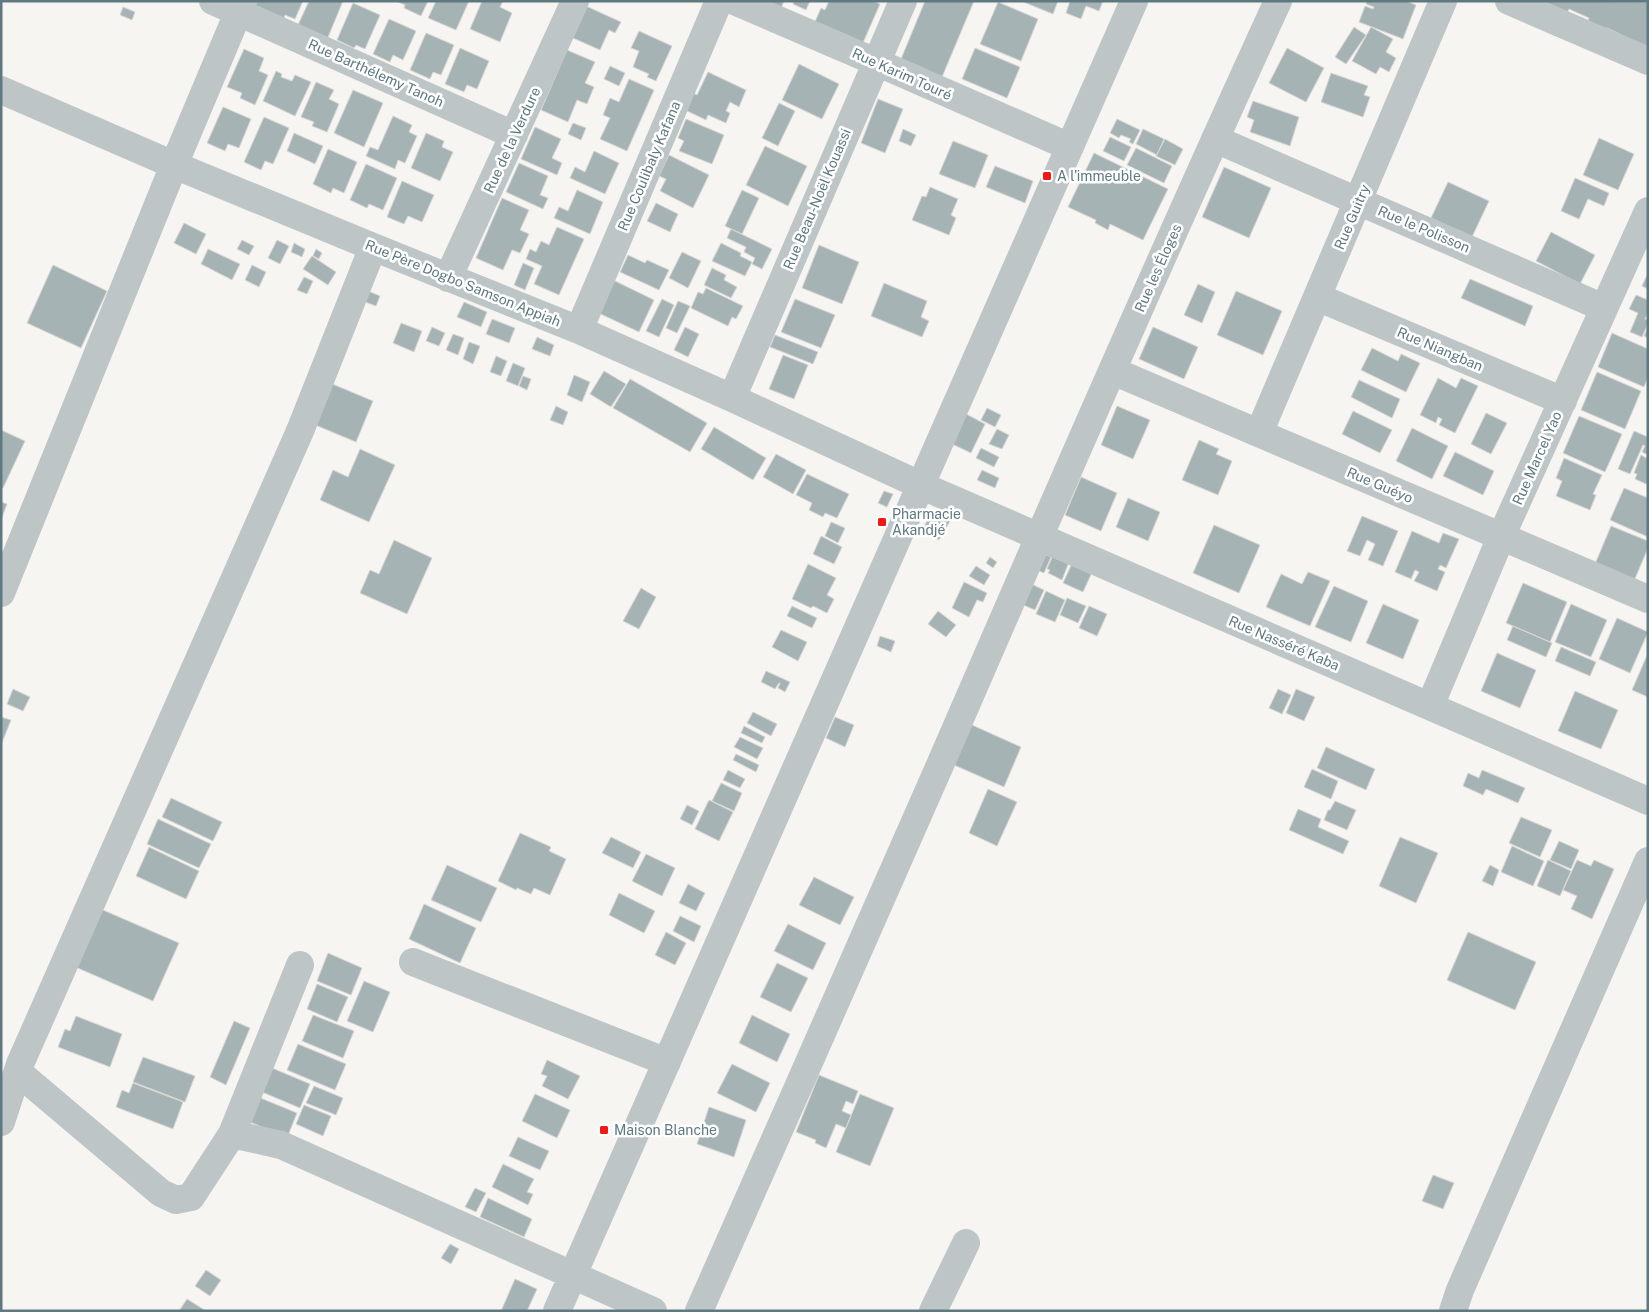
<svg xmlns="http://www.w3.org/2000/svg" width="1649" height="1312" font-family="'Public Sans',sans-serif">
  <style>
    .building { fill: #a6b3b5; stroke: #d7d6d4 }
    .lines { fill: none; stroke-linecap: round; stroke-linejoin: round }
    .minor { stroke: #bec5c7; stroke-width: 28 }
    .poi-dot { fill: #f21715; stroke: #fff; stroke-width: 2 }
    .labels { text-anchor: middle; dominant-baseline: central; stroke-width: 5; stroke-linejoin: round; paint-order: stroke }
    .street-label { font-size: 14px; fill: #5e797f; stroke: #fff }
    .poi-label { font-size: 14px; fill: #5e797f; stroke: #fff; text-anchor: start }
  </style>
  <rect width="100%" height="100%" fill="#f6f5f1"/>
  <!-- building -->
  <path class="building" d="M257,1H303L295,19L285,15L282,23L251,14Z
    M309,1H343L326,42L298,25Z
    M396,1H428L421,16L404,8L405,5Z
    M436,1H469L456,30L428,18Z
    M482,1H503L500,7L512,13L500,42L470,29Z
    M765,1H784L781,8Z
    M794,1H810L806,10L793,4Z
    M829,1H873L880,4L862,45L814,24L821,8L825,10Z
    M925,1H974L942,77L901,59Z
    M1021,1H1058L1053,14Z
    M1070,1H1103L1099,11L1086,6L1081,19L1066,13Z
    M1367,1H1406L1416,5L1403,39L1359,22L1365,6L1373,9L1374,7L1366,4Z
    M1540,1L1648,2V50L1619,37L1620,34L1607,28L1606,31L1587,23L1589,18L1569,9L1567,13Z
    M998,2L1038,19L1021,61L980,44Z
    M353,3L380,15L365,49L356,45L354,48L337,40Z
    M586,6L621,22L615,33L609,30L600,50L573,38Z
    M123,7L135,12L132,20L120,15Z
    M389,19L416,31L403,60L393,55L390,62L373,54Z
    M1354,27L1366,35L1346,64L1335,57Z
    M1371,27L1393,39L1386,52L1396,58L1389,72L1380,67L1376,74L1352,61Z
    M639,31L672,46L656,81L647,77L649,74L633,67L639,51L631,48Z
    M426,33L454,45L441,75L433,72L430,79L410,70Z
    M460,48L489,61L477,89L467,85L464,92L445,84Z
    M975,48L1020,67L1007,98L962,79Z
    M1287,48L1324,68L1306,102L1269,83Z
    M244,49L264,58L259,71L268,75L255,105L240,98L242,93L227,87Z
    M567,50L595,62L585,83L594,87L587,104L577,100L568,122L541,110Z
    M799,64L839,84L822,119L782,100Z
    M610,66L625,73L619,86L604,79Z
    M276,71L282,74L281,77L292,81L295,75L311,82L295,116L263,101Z
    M708,72L746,90L739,107L730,102L726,111L730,113L726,123L708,115L706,120L683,109L691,92L697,95Z
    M1331,73L1368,86L1364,95L1370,97L1363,117L1321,102Z
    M629,79L654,90L627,151L600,139L610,118L603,115L610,98L619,102Z
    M316,82L334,90L329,99L339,104L327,132L312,126L314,122L301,117Z
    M353,90L383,103L364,147L334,133Z
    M878,99L903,109L885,153L861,143Z
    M1253,101L1299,117L1290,146L1250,132L1254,120L1247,117Z
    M779,103L795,111L778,146L762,138Z
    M223,107L251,119L239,148L228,144L225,151L207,143Z
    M393,116L412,125L409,132L417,136L405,163L398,160L395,169L366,156L370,147L378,150Z
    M264,117L289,128L273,164L265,161L261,170L244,162Z
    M686,119L724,135L712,164L679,151L684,141L678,138Z
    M1117,119L1140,130L1133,144L1129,142L1131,139L1121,135L1119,138L1110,133Z
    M573,123L586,128L581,140L568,134Z
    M535,127L561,139L552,158L562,163L557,175L521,159Z
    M903,129L916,135L911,146L899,141Z
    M1143,129L1164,139L1157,155L1136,144Z
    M294,133L323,146L315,164L287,151Z
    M426,133L444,141L442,147L453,152L440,181L411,168Z
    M1110,137L1131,147L1124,161L1103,151Z
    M1599,138L1634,154L1618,190L1583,175Z
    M1165,139L1183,149L1175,165L1156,156Z
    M953,141L988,155L975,188L939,174Z
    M765,146L807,166L788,206L746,185Z
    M1136,148L1172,166L1164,183L1127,165Z
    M328,149L357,162L344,193L333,188L331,193L313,184Z
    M594,151L619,163L605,194L570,178L575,167L585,172Z
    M1094,153L1168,189L1143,240L1110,224L1108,230L1095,223L1096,220L1068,207Z
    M669,155L709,175L693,208L660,191L666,179L659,176Z
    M519,163L548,176L540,195L548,198L543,209L506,192Z
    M366,164L397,178L383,210L369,204L367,208L350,200Z
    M995,166L1033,181L1025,203L986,187Z
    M1224,167L1271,188L1249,238L1202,217Z
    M1575,178L1609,193L1604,206L1588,199L1579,219L1561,211Z
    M402,181L434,195L422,222L408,216L404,224L387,217Z
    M1448,182L1489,201L1472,237L1431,218Z
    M930,187L958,199L951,215L956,218L949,235L912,220L922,196L926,197Z
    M577,190L603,202L590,234L554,218L559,207L568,211Z
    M742,190L759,198L742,234L725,226Z
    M502,198L529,210L520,230L529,234L520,253L512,250L503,270L476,258Z
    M656,203L678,214L670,232L647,221Z
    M184,223L206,234L196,254L174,243Z
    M557,227L584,239L559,295L534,284L542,266L526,259L530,249L536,252L541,241L549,245Z
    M731,229L772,249L762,269L752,264L755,258L744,252L746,247L727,238Z
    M1551,232L1595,255L1580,284L1536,261Z
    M242,240L254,246L249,255L237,249Z
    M277,240L289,246L280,264L268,258Z
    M294,243L305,249L302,257L291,252Z
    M721,243L741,253L740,256L752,262L745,276L712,261Z
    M819,245L859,262L842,304L802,288Z
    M208,249L240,264L232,280L201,264Z
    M316,249L322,253L319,259L313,256Z
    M682,252L701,261L688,288L669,278Z
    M628,255L645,263L647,260L669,270L659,290L620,272Z
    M312,256L336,272L328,285L303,269Z
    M523,263L534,268L525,290L514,285Z
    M53,265L107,291L81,348L27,323Z
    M252,265L266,272L259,287L245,280Z
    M712,268L726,275L724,280L737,287L731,298L704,285Z
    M1648,273V289L1642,286Z
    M304,277L313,281L307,294L297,290Z
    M1470,279L1533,306L1525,326L1461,298Z
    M613,280L654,300L639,332L590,309Z
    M884,283L927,301L921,317L929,321L922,337L871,316Z
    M1198,284L1215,292L1202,323L1184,315Z
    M361,288L380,296L376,306L357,299Z
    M706,288L743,306L736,319L732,317L728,326L691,308L698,292L703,294Z
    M1236,291L1282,311L1263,355L1217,335Z
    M1636,295L1648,300V313L1645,319L1648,320V324L1642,337L1630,332L1638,313L1629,309Z
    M662,299L674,305L659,337L646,331Z
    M795,299L835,315L821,348L781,332Z
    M678,301L690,306L677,333L666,328Z
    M464,302L487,312L481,327L457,317Z
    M492,319L515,328L509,343L486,334Z
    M401,323L422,331L414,352L393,343Z
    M432,327L445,333L439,346L426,341Z
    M685,327L699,334L688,357L674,350Z
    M1153,327L1198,347L1184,379L1139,359Z
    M1648,327V338L1644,336Z
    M1612,333L1648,349V377L1644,387L1598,367Z
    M453,334L464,338L458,355L446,350Z
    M775,335L818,352L813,364L770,347Z
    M537,337L554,345L550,356L532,349Z
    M469,342L480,346L473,364L463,359Z
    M1372,348L1398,361L1401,354L1420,363L1406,392L1361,370Z
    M783,355L808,365L794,399L769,389Z
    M496,356L507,361L501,376L490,372Z
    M513,363L525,368L518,386L506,381Z
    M604,371L626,384L611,407L590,394Z
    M1597,372L1641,391L1625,429L1581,410Z
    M574,375L590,382L582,402L567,395Z
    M523,376L531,379L527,390L519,386Z
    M1438,378L1456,388L1461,378L1478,386L1455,433L1439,425L1442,419L1438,417L1436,423L1420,415Z
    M630,379L707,423L690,452L613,408Z
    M1359,380L1400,399L1392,418L1351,397Z
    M330,383L373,401L356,442L313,424Z
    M556,406L568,412L563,425L550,420Z
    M1117,406L1150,420L1133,459L1101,445Z
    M987,408L1001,415L995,427L981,420Z
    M1353,411L1392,430L1380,453L1342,434Z
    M1486,413L1507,423L1491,454L1471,444Z
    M966,414L985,424L971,453L952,444Z
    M1579,416L1622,434L1605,472L1563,453Z
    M714,427L766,458L753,480L701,449Z
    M1412,428L1448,446L1432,479L1396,461Z
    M997,429L1009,435L1002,449L989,444Z
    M1,430L25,441L3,488H1Z
    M1634,431L1648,437V485L1635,479L1637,474L1634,473L1641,455L1646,458L1648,455L1642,452L1645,446L1643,445L1630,474L1618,469Z
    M1199,440L1219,449L1216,454L1232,461L1218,495L1182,480Z
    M981,448L999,457L994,467L976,458Z
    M360,449L395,465L369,522L320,500L333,470L348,477Z
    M1455,452L1494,471L1483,495L1443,476Z
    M776,454L806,470L793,494L763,477Z
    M1564,458L1602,475L1593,494L1596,495L1590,510L1556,496L1562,481L1556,478Z
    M982,470L999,478L995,488L977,480Z
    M807,474L849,494L837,518L825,513L823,517L809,510L812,503L796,495Z
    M1081,477L1117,493L1101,531L1065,515Z
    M1624,488L1648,498V537L1610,520Z
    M884,491L893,494L887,507L878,503Z
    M1128,498L1160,512L1148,541L1116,527Z
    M1,502L7,504L1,520Z
    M932,511L950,521L939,540L922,531Z
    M1362,516L1398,531L1383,566L1368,560L1375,544L1367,540L1360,556L1347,551Z
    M831,522L845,528L838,543L825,536Z
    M1214,525L1260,545L1239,593L1193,573Z
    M1611,526L1648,541V548L1634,581L1595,564Z
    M1412,531L1439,543L1443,533L1459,539L1446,568L1440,565L1438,569L1445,572L1437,591L1414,581L1419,572L1415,570L1411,579L1395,572Z
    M821,536L842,547L834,564L813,554Z
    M394,540L432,558L407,614L360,593L370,570L379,574Z
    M1037,551L1051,557L1044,573L1030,567Z
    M1053,555L1069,562L1062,580L1048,573L1050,570L1047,569Z
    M990,557L997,562L993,568L986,563Z
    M1074,559L1094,568L1083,592L1063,583Z
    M808,564L836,578L827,595L834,599L827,613L813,606L811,608L792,599Z
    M976,566L990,575L984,585L969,576Z
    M1308,572L1330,581L1310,626L1266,607L1281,574L1302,584Z
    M1023,580L1044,590L1035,610L1014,601Z
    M964,582L987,593L983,602L977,600L969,617L952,608Z
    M1523,583L1567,602L1550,642L1506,623Z
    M1334,586L1368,601L1351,642L1315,627Z
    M641,588L656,597L639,629L623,621Z
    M1046,591L1065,600L1055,622L1036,614Z
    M1067,598L1086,606L1078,623L1060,615Z
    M1383,604L1419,620L1403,659L1366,643Z
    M1571,604L1607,620L1591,657L1555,642Z
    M792,606L817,618L812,628L787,616Z
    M1089,606L1107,614L1097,636L1079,628Z
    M938,611L956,625L946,637L928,624Z
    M1617,618L1648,632L1630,673L1599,659Z
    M1513,626L1552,643L1546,657L1507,640Z
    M781,630L807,642L798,661L772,647Z
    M880,636L895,641L891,652L877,646Z
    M1561,647L1596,662L1590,676L1555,661Z
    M1497,653L1536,670L1520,708L1481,691Z
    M1648,653V697L1632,690Z
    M766,671L790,682L785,692L778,688L780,683H779L775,689L761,682Z
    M13,689L30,697L23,711L7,704Z
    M1278,689L1291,695L1282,714L1269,708Z
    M1296,689L1315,697L1304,721L1286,713Z
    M1575,691L1618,710L1601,749L1558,731Z
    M753,712L777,724L771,736L747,723Z
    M1,717L11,720L1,745Z
    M835,717L854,725L845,747L826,738Z
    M972,725L1021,747L1004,787L954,765Z
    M744,726L765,737L762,743L741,733Z
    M740,737L763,748L757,759L734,747Z
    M1326,747L1375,769L1366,790L1317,768Z
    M736,754L759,765L756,772L733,760Z
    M1312,769L1338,781L1331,799L1304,787Z
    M728,770L745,779L740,788L723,780Z
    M1482,770L1525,788L1518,803L1486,789L1483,795L1463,786L1468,773L1479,778Z
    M721,783L742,793L734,811L712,801Z
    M988,789L1017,802L997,846L969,833Z
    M171,798L222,822L213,841L162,817Z
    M709,800L733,812L719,841L695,829Z
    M1335,801L1356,810L1347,830L1324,820L1328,810H1330Z
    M687,805L699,811L692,825L680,819Z
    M1298,809L1321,819L1318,827L1349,841L1343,854L1289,830Z
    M1521,817L1552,830L1540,857L1509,843Z
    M158,819L211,844L199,868L147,844Z
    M520,833L551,847L549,851L566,859L550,895L534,888L531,894L517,888L516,890L498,881Z
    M611,837L641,852L633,868L602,853Z
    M1400,837L1438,853L1416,903L1379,886Z
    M1559,841L1579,850L1571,869L1550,860Z
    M1512,846L1544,861L1533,886L1501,872Z
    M149,847L199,871L186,899L136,876Z
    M646,854L675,868L662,896L632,881Z
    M1548,860L1571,871L1560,896L1537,886Z
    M1577,860L1591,866L1594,860L1614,869L1592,919L1571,909L1577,896L1563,890Z
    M447,865L497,888L481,922L431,900Z
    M1490,865L1499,870L1493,886L1482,881Z
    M814,877L854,897L840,925L799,905Z
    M688,884L705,893L696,911L679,903Z
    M619,893L655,911L644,933L609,915Z
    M424,904L476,928L460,963L409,939Z
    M96,907L179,943L153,1001L71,965Z
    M680,916L701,926L694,942L673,931Z
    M788,924L826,943L813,970L774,951Z
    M666,932L686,943L675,965L655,955Z
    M1468,932L1536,962L1515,1010L1447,980Z
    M328,953L362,968L351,995L317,981Z
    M777,963L808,978L791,1012L760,997Z
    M364,981L390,992L373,1032L347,1021Z
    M317,984L348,997L337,1022L307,1009Z
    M313,1015L354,1031L343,1058L302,1041Z
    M752,1015L790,1034L777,1062L739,1043Z
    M76,1016L122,1034L110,1067L58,1047L65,1029L70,1031Z
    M234,1021L250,1028L226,1085L210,1077Z
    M298,1044L346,1064L335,1090L287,1070Z
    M143,1057L195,1076L185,1102L133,1082Z
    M547,1060L580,1076L568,1099L542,1086L547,1076L541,1074Z
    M732,1064L770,1083L756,1112L717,1093Z
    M272,1068L310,1084L300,1108L262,1092Z
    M819,1075L858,1091L853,1104L846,1101L842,1111L851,1115L846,1128L836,1124L826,1148L815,1143L816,1140L796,1132Z
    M133,1083L183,1102L173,1129L116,1107L122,1090L129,1093Z
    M314,1086L343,1098L336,1115L306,1103Z
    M535,1094L570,1110L557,1138L522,1121Z
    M860,1094L894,1108L870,1166L836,1152Z
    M258,1097L297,1113L287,1138L248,1121Z
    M304,1105L331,1116L323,1136L296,1124Z
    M709,1107L746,1120L734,1157L697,1144Z
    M518,1137L549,1151L540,1170L509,1156Z
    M503,1164L534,1179L527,1192L533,1194L528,1205L492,1187Z
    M1433,1175L1454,1183L1443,1209L1422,1201Z
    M475,1188L486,1193L476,1212L465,1207Z
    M488,1198L532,1219L524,1237L480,1217Z
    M450,1244L459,1249L451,1264L441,1258Z
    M206,1270L221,1280L210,1296L195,1286Z
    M515,1279L537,1289L527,1311H501Z
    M187,1299L206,1311H179Z"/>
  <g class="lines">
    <!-- minor -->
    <path class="minor" d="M213,1L514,135
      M734,1L876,62L1070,147
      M1509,1L1648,61
      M1,90L174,165L373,247L579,330L732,398L920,485L1648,801
      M1215,139L1604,308
      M448,278L575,1
      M1317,297L1563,401
      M579,330L719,1
      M1113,371L1648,599
      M732,398L903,1
      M1259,433L1443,1
      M1,593L174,165L243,1
      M1430,706L1501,537L1648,211
      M413,962L667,1062
      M19,1073L161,1193L176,1200L191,1197L232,1134L281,1145L653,1311
      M1,1122L20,1064L300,431L373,247
      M232,1134L300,965
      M557,1311L1134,1
      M699,1311C779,1129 861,947 940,765C1051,509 1162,254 1278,1
      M933,1311L966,1243
      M1453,1311L1460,1290L1648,861"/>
  </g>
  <!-- markers -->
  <g class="poi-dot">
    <rect x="1042" y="171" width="10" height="10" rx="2.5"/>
    <rect x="877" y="517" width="10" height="10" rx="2.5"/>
    <rect x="599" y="1125" width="10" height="10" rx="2.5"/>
  </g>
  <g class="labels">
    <!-- street labels -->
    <g class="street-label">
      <text transform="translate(376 73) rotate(24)">Rue Barthélemy Tanoh</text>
      <text transform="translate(902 74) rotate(24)">Rue Karim Touré</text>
      <text transform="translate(512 140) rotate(-65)">Rue de la Verdure</text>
      <text transform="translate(649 166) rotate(-67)">Rue Coulibaly Kafana</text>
      <text transform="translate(817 199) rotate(-67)">Rue Beau-Noël Kouassi</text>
      <text transform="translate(1352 217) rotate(-67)">Rue Guitry</text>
      <text transform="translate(1424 229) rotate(23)">Rue le Polisson</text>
      <text transform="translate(1158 268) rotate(-66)">Rue les Éloges</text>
      <text transform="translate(463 283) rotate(22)">Rue Père Dogbo Samson Appiah</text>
      <text transform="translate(1440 349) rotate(23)">Rue Niangban</text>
      <text transform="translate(1537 458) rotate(-66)">Rue Marcel Yao</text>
      <text transform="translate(1380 485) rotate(23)">Rue Guéyo</text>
      <text transform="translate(1284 643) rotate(23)">Rue Nasséré Kaba</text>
    </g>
    <!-- poi labels -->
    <g class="poi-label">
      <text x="1057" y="176">A l'immeuble</text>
      <text x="892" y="514">Pharmacie<tspan x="892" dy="16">Akandjé</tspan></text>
      <text x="614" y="1130">Maison Blanche</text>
    </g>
  </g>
  <!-- border -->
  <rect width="1649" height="1312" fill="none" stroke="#5e797f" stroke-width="5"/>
</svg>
